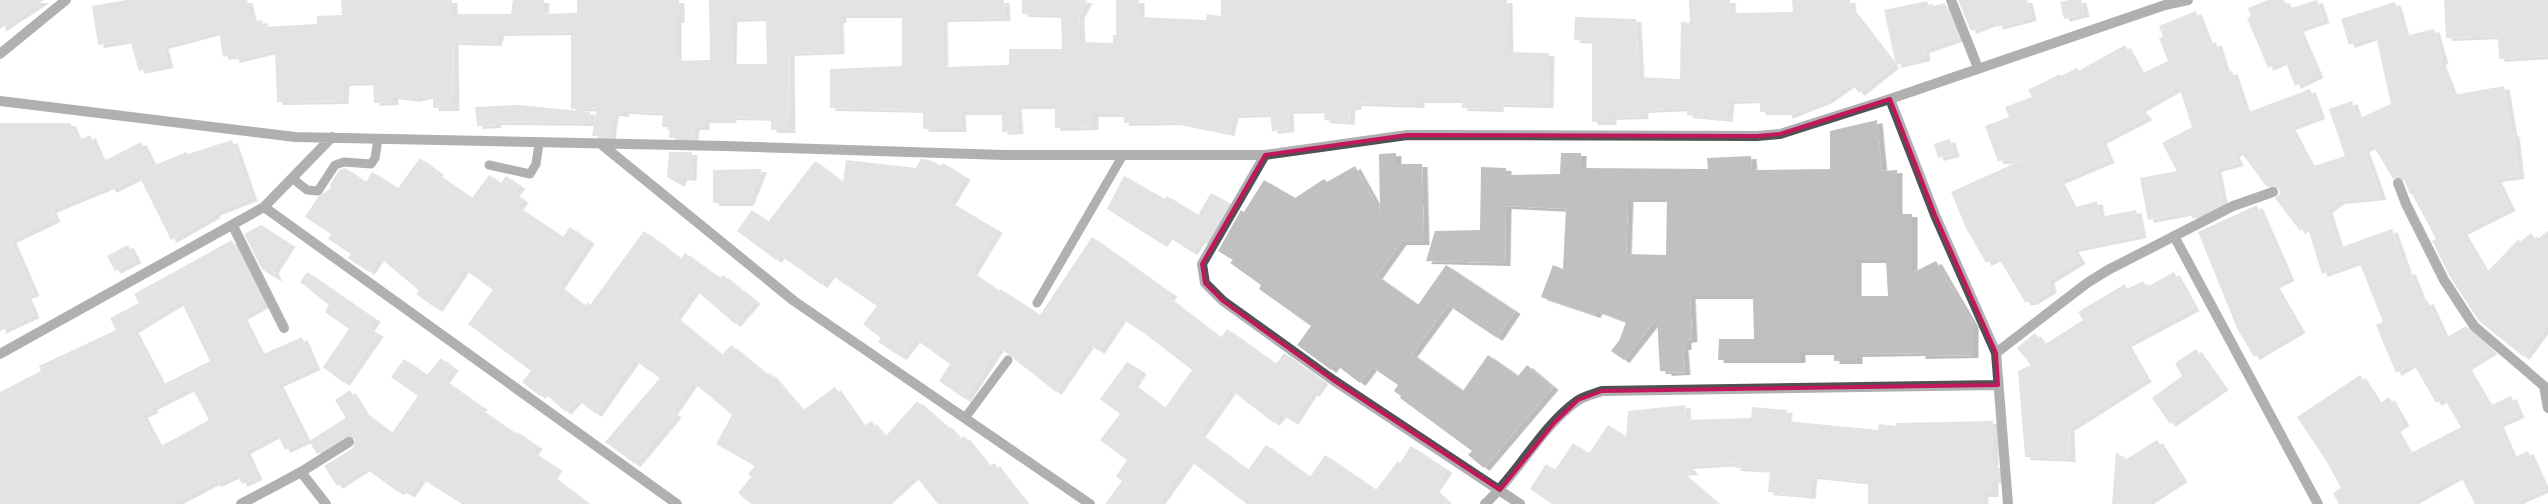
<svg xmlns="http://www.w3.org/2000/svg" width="2548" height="504" font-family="Poppins,sans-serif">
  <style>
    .building { fill: #c0c0c0; fill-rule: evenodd; filter: url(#shadow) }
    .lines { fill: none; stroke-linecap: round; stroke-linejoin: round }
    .lane { stroke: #515151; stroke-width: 9 }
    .street { stroke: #515151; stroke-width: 10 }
    .marked { fill: none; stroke: #c2185b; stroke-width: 4; stroke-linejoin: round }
  </style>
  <defs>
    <filter id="shadow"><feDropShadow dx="5.5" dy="3" stdDeviation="0" flood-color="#0004"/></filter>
  </defs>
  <rect width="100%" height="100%" fill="#fff"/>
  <!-- building -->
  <path class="building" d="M0,0H44L0,29Z
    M126,0H247L252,22L262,20L263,27L317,24V16L342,15L341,0H452V14H511L513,0H544L543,14L577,13V0H679V20H676V61L710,60L709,0H1004L1005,18L942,19L943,67L1009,65V49H1062L1061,15L1022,14V0H1087L1079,16L1080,42L1113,43V35H1116V0H1139V17L1206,20L1207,14L1221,16V0H1507L1508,52L1549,53L1548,105L1498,104V109L1462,108V100H1419V105L1356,103V107H1350L1349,122L1324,120L1325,110L1288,111L1289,129L1272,131L1270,114L1233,115L1229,133L1175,122L1124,123L1123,114H1093V127L1055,128V106H1016L1018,131L1002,132V112H960L961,129H923V110L830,108V69L902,66V15H841V20H838L839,51L789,53L790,130H771V118L731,117V120H704V127H694L693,138H669L670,127H662L663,113L624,111L623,114L613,113L610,137L592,136L597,108L571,109V32L499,33L496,43L453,42L454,108H433V94L414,99L393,96V102L374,103L373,82L344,83L343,101L277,102L275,50L234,60L233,55L223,57L219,31L163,46L168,65L139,71L130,40L98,45L92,6ZM766,18L767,64H731L732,19Z
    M1689,0H1730L1731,13L1793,12L1792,0H1850L1851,9L1894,65L1859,93L1851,83L1827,100L1787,116L1786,112H1760V100L1729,101L1727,119L1687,115V108L1643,110V116L1611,117V122H1592V41L1574,40L1575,17L1636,19L1639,77L1680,79L1681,22L1690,23Z
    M1958,0H2027L2031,18L1997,27L1996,21L1971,31Z
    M2069,0H2081L2084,14L2064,19L2060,2Z
    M2268,0H2284L2288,9L2317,0L2324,20L2298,29L2318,75L2295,86L2285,60L2268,68L2247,18L2251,16L2248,8Z
    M2444,0H2548V56L2499,59L2498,36L2446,38Z
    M1927,1L1929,7L1945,3L1959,38L1924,50L1925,58L1896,65L1884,10Z
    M2395,2L2405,36L2434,29L2443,61L2440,62L2453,95L2504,86L2512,134L2514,133L2519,176L2496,179L2510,208L2462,232L2486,273L2519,239L2520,242L2531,233L2536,240L2548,231V324L2524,357L2479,321L2450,277L2432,241L2436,239L2412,194H2410L2404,180L2399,176L2393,179L2373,145L2364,149L2381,197L2339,201L2327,210L2339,248L2392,229L2407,272L2410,271L2423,303L2428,301L2445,338L2466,326L2492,351L2466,367L2489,406L2511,396L2519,415L2498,424L2513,458L2528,451L2545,489L2511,504H2475L2460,475L2408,504H2339L2333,493L2341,488L2327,462L2297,417L2360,375L2379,404L2389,397L2404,423L2395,429L2409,454L2461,427L2444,398L2436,403L2413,363L2396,373L2376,325L2383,322L2359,261L2322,274L2307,225L2300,231L2275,198L2280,194L2278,187L2274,185L2267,187L2240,151L2234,154L2238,163L2216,169L2223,204L2193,219L2190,212L2148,220L2140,178L2177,171L2162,143L2192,127L2179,87L2140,109L2147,117L2101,141L2109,160L2059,181L2073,208L2097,201L2100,217L2136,210L2141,235L2073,249L2080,261L2049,280L2051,290L2031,302H2025L1998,257L1986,263L1966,228L1951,192L2022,160L1998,161L1985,126L2009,117L2005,107L2032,97L2028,90L2060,74L2061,76L2077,68L2078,71L2125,45L2141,74L2168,61L2159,38L2163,37L2159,26L2196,11L2209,45L2216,42L2226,73L2232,71L2246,113L2310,89L2320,116L2290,127L2311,167L2345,156L2329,109L2352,101L2358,119L2391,104L2376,36L2349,45L2341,19Z
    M518,105L590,112L589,123L496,122V125L477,126L475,107Z
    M1877,120L1882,171L1897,170V214H1912V273L1936,261L1973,324V355L1920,356V353L1857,354V361H1834V352H1800V360H1718L1719,339H1754L1753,296H1690L1692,339L1686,340V347H1683L1685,372L1666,373V371H1660L1657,318L1624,360L1611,351L1620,339L1626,322L1597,311L1595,315L1541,297L1553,265L1563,269L1566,209L1506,206L1505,263L1426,261L1435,231L1480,230L1481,167L1506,168V175L1560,174L1561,153H1581V168L1708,169L1707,158L1751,156L1752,170L1830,169V131ZM1628,199H1667L1666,255L1626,254ZM1856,260H1886L1888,296H1856Z
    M0,123H70L78,141L90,135L102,162L141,142L153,166L186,152L188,154L232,140L252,198L214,213L215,215L171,240L139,176L111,190L109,186L51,210L55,219L11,240L34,293L26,296L34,315L0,331Z
    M1950,139L1954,154L1938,158L1934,144Z
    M669,152H692L691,178L682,177L679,184L667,177Z
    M1396,153V164H1422L1424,242H1401L1377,276L1418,305L1446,265L1515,311L1497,338L1448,305L1412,354L1463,391L1488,355L1518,376L1527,365L1553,387L1484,468L1468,455L1472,451L1400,398L1401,396L1394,391L1398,385L1372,367L1360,383L1335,364L1331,370L1297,345L1311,326L1259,289L1261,285L1230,263L1233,260L1218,251L1241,210L1244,212L1264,180L1295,198L1324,179L1327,182L1355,166L1380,211L1379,154Z
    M420,158L438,172L437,174L472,198L489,175L501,183L506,176L520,186L514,193L523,200L518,207L563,237L570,227L589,241L559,286L585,306L588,302L590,305L644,231L681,259L685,253L720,278L723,275L755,301L735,324L695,289L675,317L722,355L731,345L767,375L770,373L802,411L835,387L863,427L871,421L885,437L917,401L944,425L946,424L960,440L964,436L989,467L994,463L1026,504H938L915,475L883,504H751L738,493L751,477L748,474L755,466L716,444L732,415L693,382L672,412L676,415L635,464L605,442L660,378L634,360L596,414L577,399L566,412L543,392L540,396L522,382L531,371L468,324L493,290L464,269L437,309L416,294L419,291L416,288L379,257L369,272L348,258L351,254L328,239L331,234L305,217L318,197L331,188L330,185L339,170L345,168L366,182L372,172L398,188Z
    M921,159L930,160L941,166L943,163L965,177L950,202L997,230L972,272L999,291L1000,289L1040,315L1092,237L1172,294L1169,298L1221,338L1227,329L1276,364L1284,353L1323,381L1314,394L1312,392L1293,422L1281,414L1274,423L1231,390L1200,434L1248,470L1266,445L1310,477L1325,455L1376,490L1398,461L1400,463L1411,446L1447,470L1434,489L1450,504H1247L1189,460L1158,504H1105L1122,481L1116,476L1127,460L1100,440L1120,414L1100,399L1127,362L1141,371L1133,384L1165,408L1192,370L1144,333L1121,318L1099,351L1089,344L1056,392L999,347L965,399L939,381L950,364L915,339L901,357L878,342L881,338L863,324L877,306L830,274L822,285L780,255L776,260L737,231L752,210L768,222L815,161L843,183L846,160L916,168Z
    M762,169L748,203H713V170Z
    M1124,176L1165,199L1167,196L1198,215L1211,193L1229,203L1206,243L1200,240L1192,252L1167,236L1162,244L1107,209Z
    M2257,205L2289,278L2274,285L2300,330L2254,357L2237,328L2198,232Z
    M261,225L290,244L273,270L277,279L262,269L244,234Z
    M232,240L265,304L242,317L261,355L302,337L315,367L278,384L306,440L285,450L277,434L245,451L257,477L242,484L237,474L216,484L214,482L172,504H0V392L41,371L39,366L116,330L110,318L139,303L134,294ZM181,301L210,361L162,385L133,330ZM192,387L209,420L159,447L142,415L153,410L152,407Z
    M128,245L136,260L115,271L107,256Z
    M307,272L375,319L369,328L378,334L344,383L323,367L349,329L325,312L329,305L300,282Z
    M2174,272L2194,308L2126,344L2146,379L2069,428L2070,459L2025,457L2018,371L2031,365L2017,348L2035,333L2044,345L2083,320L2078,312L2125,284L2127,289L2143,281L2147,287Z
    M2196,349L2223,387L2170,424L2152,398L2182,376L2175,363Z
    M441,358L453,368L444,380L482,407L480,409L516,434L517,432L537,446L533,452L557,468L552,476L589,504H462L421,478L409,495L401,489L398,492L365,468L337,486L324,466L353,448L355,439L352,436H346L317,454L309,441L346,418L335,400L350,390L364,412L392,433L418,396L391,377L404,359L427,375Z
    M1685,405L1686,420L1751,418L1752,407L1787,410L1786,421L1878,430L1879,424L1896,426V423L1993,421V465H1998L1999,480H1993V494H1983V504H1868V482L1812,476L1810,496L1768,492L1770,470L1735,468L1736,463L1688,466L1693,472L1682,473L1718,504H1552L1530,489L1546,464L1555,470L1573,443L1587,453L1590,452L1608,425L1626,437L1628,411Z
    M2157,440L2182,479L2144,504H2112L2116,452L2125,460Z"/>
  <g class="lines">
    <!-- lane -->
    <path class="lane" d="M489,165L530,174L536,164L539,143
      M292,178L307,190L318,191L335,165L344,162L371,164L375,158L378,139
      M1037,303L1123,155
      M965,418L1008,360"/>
    <!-- street -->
    <path class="street" d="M1951,0L1978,68
      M0,54L66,0
      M1890,99L1935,215L1996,353L2008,504
      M0,101L295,137L724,146L1004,155H1265L1407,135L1757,136L1780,134L1890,99L2165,5L2188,0
      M601,144L794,301L1090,504
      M1265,155L1202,264L1205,283L1223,301L1333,380L1520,504
      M2398,183L2406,204L2444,280L2474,326L2544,386L2548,408
      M264,207L677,504
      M233,226L284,328
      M2174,236L2318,504
      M1996,353L2087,283L2108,270L2233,206L2273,192
      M0,354L264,207L332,137
      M301,472L326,504
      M241,504L301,472L349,442
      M1485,504C1519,473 1540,428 1577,401C1584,396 1594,394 1602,391L1998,385"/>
  </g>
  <!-- marked area -->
  <path d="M0 0H2548V504H0ZM1890,99L1935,215L1996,353L1998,385L1602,391L1578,400L1554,423L1500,490L1333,380L1223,301L1205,283L1202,264L1265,155L1407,135L1757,136L1780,134Z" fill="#fff" fill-opacity=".55" fill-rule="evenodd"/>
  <path class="marked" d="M1890,99L1935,215L1996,353L1998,385L1602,391L1578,400L1554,423L1500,490L1333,380L1223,301L1205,283L1202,264L1265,155L1407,135L1757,136L1780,134Z"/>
</svg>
